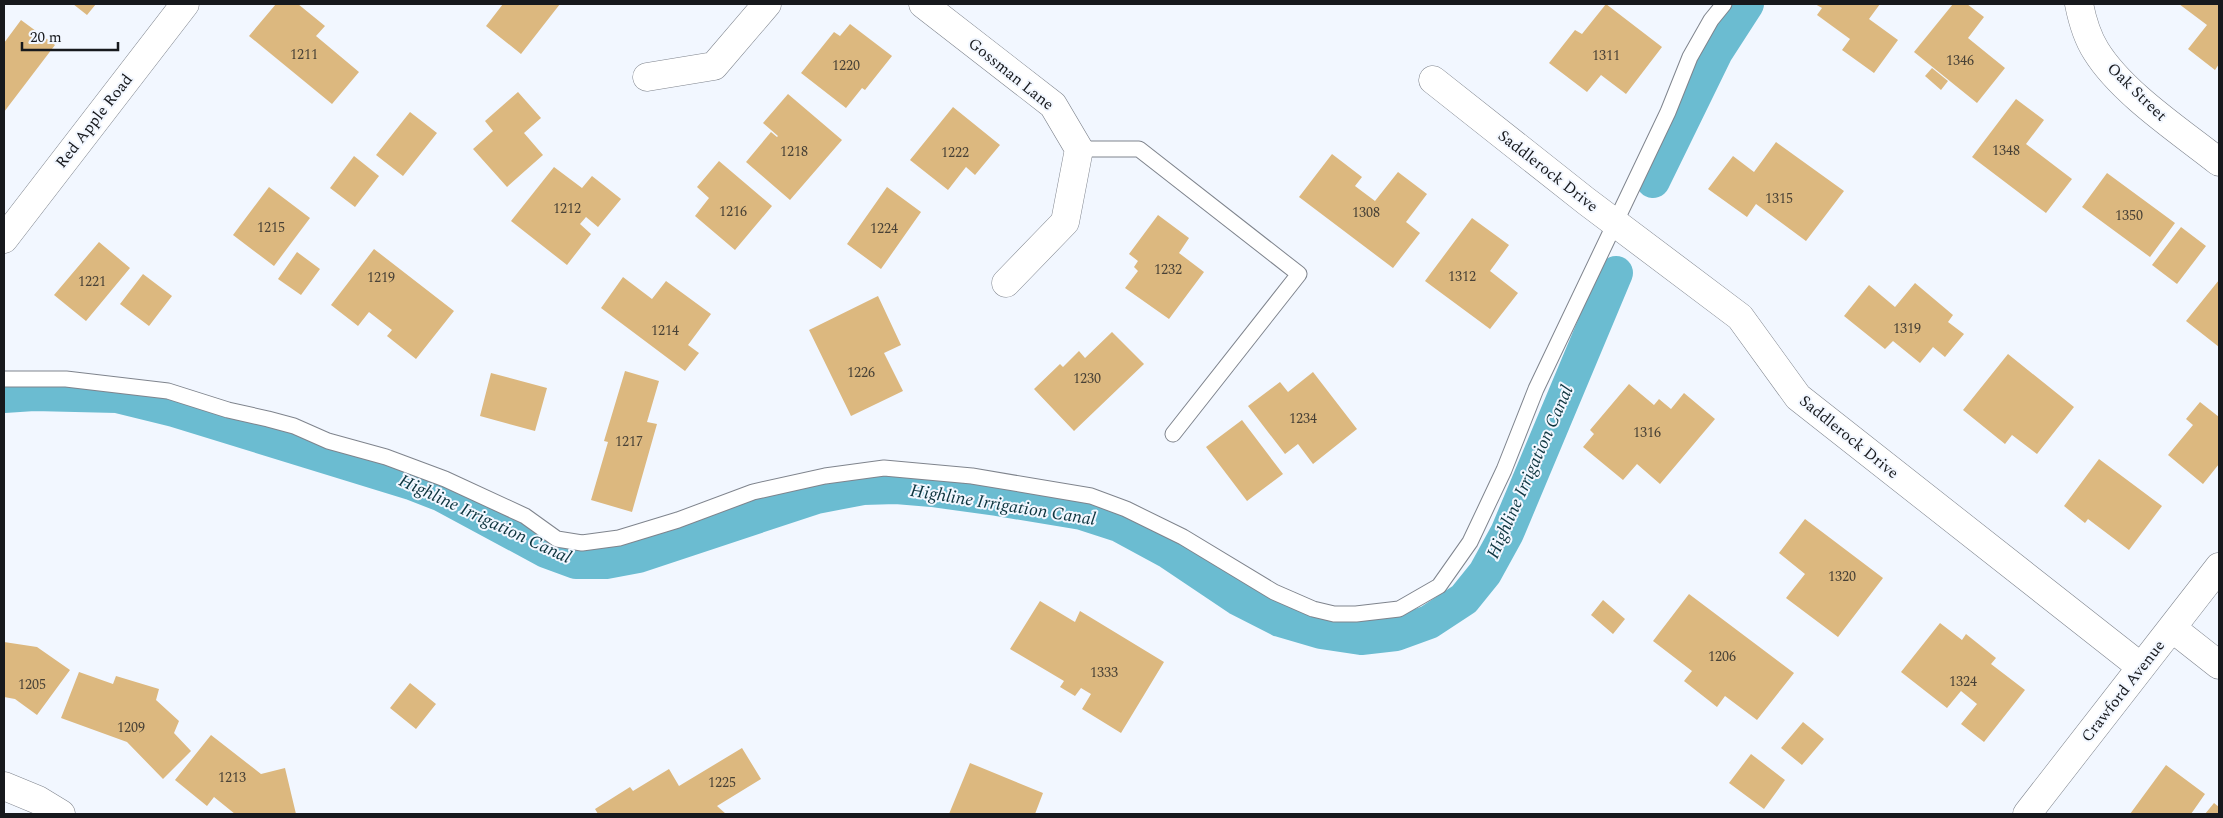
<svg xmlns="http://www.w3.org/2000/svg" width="2223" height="818" font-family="Spectral,serif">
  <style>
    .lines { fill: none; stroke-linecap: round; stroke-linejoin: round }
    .canal { stroke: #6bbcd1; stroke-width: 34 }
    .building { fill: #dcb87f }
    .lane-casing { stroke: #7f848d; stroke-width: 17 }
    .street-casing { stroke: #7f848d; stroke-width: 29 }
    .secondary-casing { stroke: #7f848d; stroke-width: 29 }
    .lane { stroke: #fff; stroke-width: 15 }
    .street { stroke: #fff; stroke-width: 28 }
    .secondary { stroke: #fff; stroke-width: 28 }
    .labels { text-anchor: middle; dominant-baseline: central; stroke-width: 4; stroke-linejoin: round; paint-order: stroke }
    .number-label { font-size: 14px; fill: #484136 }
    .street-label { font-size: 16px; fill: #17191d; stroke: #f2f7ff }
    .water-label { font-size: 18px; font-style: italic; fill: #0d343e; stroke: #f2f7ff }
  </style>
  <rect width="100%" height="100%" fill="#f2f7ff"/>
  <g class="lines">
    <!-- canal -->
    <path class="canal" d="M1653,181L1716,52L1747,4
      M4,396L34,394L117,396L174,410L411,483L442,495L546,551L576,562H606L638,556L816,497L863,488L896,487L932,490L997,499L1082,513L1119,525L1167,551L1237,598L1280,620L1321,632L1361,638L1396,634L1429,622L1464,599L1485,573L1507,533L1616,273"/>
  </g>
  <!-- building -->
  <path class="building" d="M73,4H96L87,15Z
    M276,4H298L325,26L316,36L359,72L332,104L249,36Z
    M503,4H560L521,54L486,26Z
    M1606,4L1662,47L1626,94L1601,75L1587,92L1549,63L1575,30L1582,34Z
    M1815,4H1880L1869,19L1898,40L1874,73L1842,50L1850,39L1817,15L1822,8Z
    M1953,4H1967L1984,17L1968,38L2005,68L1977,103L1914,52Z
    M2179,4H2219V64L2215,70L2188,49L2207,25Z
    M21,20L55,45L4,112V43Z
    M850,24L892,56L865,90L862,88L846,108L801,73L834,32L840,36Z
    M1932,68L1948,81L1941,90L1925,76Z
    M518,92L541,118L524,133L543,155L507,187L473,149L493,131L485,121Z
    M788,94L842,140L790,200L746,162L771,132L777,137L778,136L763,123Z
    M2016,99L2044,120L2026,144L2072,179L2046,213L1972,157Z
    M953,107L1000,145L975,175L966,167L948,190L910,160Z
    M410,112L437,133L403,176L376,155Z
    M1776,142L1844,191L1806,241L1756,204L1747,217L1708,189L1733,156L1754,172Z
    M1332,154L1362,177L1355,186L1375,201L1398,172L1427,194L1406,222L1420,233L1393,268L1299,197Z
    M354,156L379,176L355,207L330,188Z
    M719,161L772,206L735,250L695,216L709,198L697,187Z
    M554,167L582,188L592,176L621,199L598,227L586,217L580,224L591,234L567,265L511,221Z
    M2107,173L2175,223L2150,257L2082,207Z
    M269,187L310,218L274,266L233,235Z
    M887,187L921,212L881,269L847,244Z
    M1158,215L1189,238L1179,253L1204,272L1169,319L1125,288L1138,271L1134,267L1138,261L1129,254Z
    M1472,218L1509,245L1490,271L1518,293L1490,329L1425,281Z
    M2181,227L2206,246L2177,284L2152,265Z
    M99,242L130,268L86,321L54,295Z
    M374,249L454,311L416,359L387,336L392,330L369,312L358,326L331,305Z
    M297,252L320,269L301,295L278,279Z
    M143,274L172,296L149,326L120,304Z
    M623,277L652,299L666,281L711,314L688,345L699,353L685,371L601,308Z
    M2219,280V347L2186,321Z
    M1915,283L1953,315L1948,322L1964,334L1945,357L1933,347L1920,363L1893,341L1885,349L1844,316L1869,285L1895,307Z
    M878,296L901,345L884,353L903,391L851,416L809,330Z
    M1112,332L1144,364L1074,431L1034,389L1060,364L1063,367L1079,351L1085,358Z
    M2008,354L2074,407L2037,454L2012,435L2005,444L1963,410Z
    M625,371L659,381L647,422L657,424L632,512L591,500L608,442L604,441Z
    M1313,372L1357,429L1313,464L1298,444L1285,454L1248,406L1280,382L1288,392Z
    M491,373L547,388L535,431L480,416Z
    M1629,384L1654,405L1659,399L1671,409L1684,393L1715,419L1660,484L1637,464L1623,480L1583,447L1594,434L1590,430Z
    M2200,402L2219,417V464L2203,484L2168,455L2193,425L2186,419Z
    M1242,420L1283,474L1247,501L1206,447Z
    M2099,459L2162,506L2129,550L2088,519L2085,523L2064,506Z
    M1805,519L1883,578L1838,637L1786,598L1805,574L1779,553Z
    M1689,594L1794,673L1757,720L1725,696L1717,707L1684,681L1692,671L1653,641Z
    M1603,600L1625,619L1613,634L1591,615Z
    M1040,601L1075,622L1080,611L1164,662L1121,733L1082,709L1091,694L1081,688L1075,696L1060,687L1064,681L1010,649Z
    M1940,623L1962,640L1966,634L1996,658L1991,664L2025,690L1984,742L1961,724L1977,704L1961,691L1947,708L1901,672Z
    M4,642L37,647L70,670L37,715L15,699L4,697Z
    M79,672L113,684L116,676L159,689L156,700L179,721L174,733L191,751L163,779L127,742L61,718Z
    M410,683L436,704L416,729L390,708Z
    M1803,722L1824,739L1802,765L1781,748Z
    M211,735L261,774L285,768L296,814H235L214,797L207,806L175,780Z
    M742,748L761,779L717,806L726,814H598L595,809L630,787L633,791L669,769L679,786Z
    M1751,754L1785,780L1764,809L1729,783Z
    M970,763L1043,793L1035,814H949Z
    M2166,765L2205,794L2191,814H2130Z
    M2214,803L2219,807V814H2205Z"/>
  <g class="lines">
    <defs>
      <path id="lane" d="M1079,149H1139L1299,274L1173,434
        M4,379H66L168,391L228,410L268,419L294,426L328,441L386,457L445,479L525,516L557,539L582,543L619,538L678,520L753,492L825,476L884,468L972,476L1091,496L1126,509L1183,537L1274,592L1313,609L1334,614H1356L1399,609L1439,586L1470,542L1504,470L1536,389L1668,112L1690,57L1711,20L1724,4"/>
      <path id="street" d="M923,4L1053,105L1079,149L1065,222L1006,283
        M2079,4C2082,19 2087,37 2096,51C2122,93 2180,131 2219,162
        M647,77L714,66L767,4
        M1433,80L1586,201L1740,317L1798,397L2141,667
        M2172,628L2219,665
        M4,786L38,800L61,814
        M2027,814L2219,567"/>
      <path id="secondary" d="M4,239L185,4"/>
    </defs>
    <!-- lane casing -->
    <use href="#lane" class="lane-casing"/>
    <!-- street casing -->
    <use href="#street" class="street-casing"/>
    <!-- secondary casing -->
    <use href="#secondary" class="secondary-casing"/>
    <!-- lane -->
    <use href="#lane" class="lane"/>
    <!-- street -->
    <use href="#street" class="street"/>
    <!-- secondary -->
    <use href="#secondary" class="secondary"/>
  </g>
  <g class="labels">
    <!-- number labels -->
    <g class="number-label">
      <text x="304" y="54">1211</text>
      <text x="1606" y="55">1311</text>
      <text x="1960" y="60">1346</text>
      <text x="846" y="65">1220</text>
      <text x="2006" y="150">1348</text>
      <text x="794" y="151">1218</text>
      <text x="955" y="152">1222</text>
      <text x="1779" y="198">1315</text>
      <text x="567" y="208">1212</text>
      <text x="733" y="211">1216</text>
      <text x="1366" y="212">1308</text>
      <text x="2129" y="215">1350</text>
      <text x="271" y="227">1215</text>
      <text x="884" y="228">1224</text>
      <text x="1168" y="269">1232</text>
      <text x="1462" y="276">1312</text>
      <text x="381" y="277">1219</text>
      <text x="92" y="281">1221</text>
      <text x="1907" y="328">1319</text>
      <text x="665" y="330">1214</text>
      <text x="861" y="372">1226</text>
      <text x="1087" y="378">1230</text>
      <text x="1303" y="418">1234</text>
      <text x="1647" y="432">1316</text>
      <text x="629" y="441">1217</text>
      <text x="1842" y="576">1320</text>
      <text x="1722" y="656">1206</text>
      <text x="1104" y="672">1333</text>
      <text x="1963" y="681">1324</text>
      <text x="32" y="684">1205</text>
      <text x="131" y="727">1209</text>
      <text x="232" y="777">1213</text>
      <text x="722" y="782">1225</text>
    </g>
    <!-- street labels -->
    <g class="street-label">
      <text transform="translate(1011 74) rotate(39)">Gossman Lane</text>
      <text transform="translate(2137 92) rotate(44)">Oak Street</text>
      <text transform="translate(94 121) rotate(-52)">Red Apple Road</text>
      <text transform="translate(1548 171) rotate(38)">Saddlerock Drive</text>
      <text transform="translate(1849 437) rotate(39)">Saddlerock Drive</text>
      <text transform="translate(2123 691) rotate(-52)">Crawford Avenue</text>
    </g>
    <!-- water labels -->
    <g class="water-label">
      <text transform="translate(1530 472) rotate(-66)">Highline Irrigation Canal</text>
      <text transform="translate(1003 505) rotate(9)">Highline Irrigation Canal</text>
      <text transform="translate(485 519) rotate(25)">Highline Irrigation Canal</text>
    </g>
  </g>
  <!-- border -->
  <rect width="2223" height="818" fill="none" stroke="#17191d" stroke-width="10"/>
  <!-- scale -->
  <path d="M22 42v8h96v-8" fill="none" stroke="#17191d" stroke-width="2.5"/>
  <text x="30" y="42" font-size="15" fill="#17191d" stroke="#f2f7ff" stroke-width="4" paint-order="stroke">20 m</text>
</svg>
